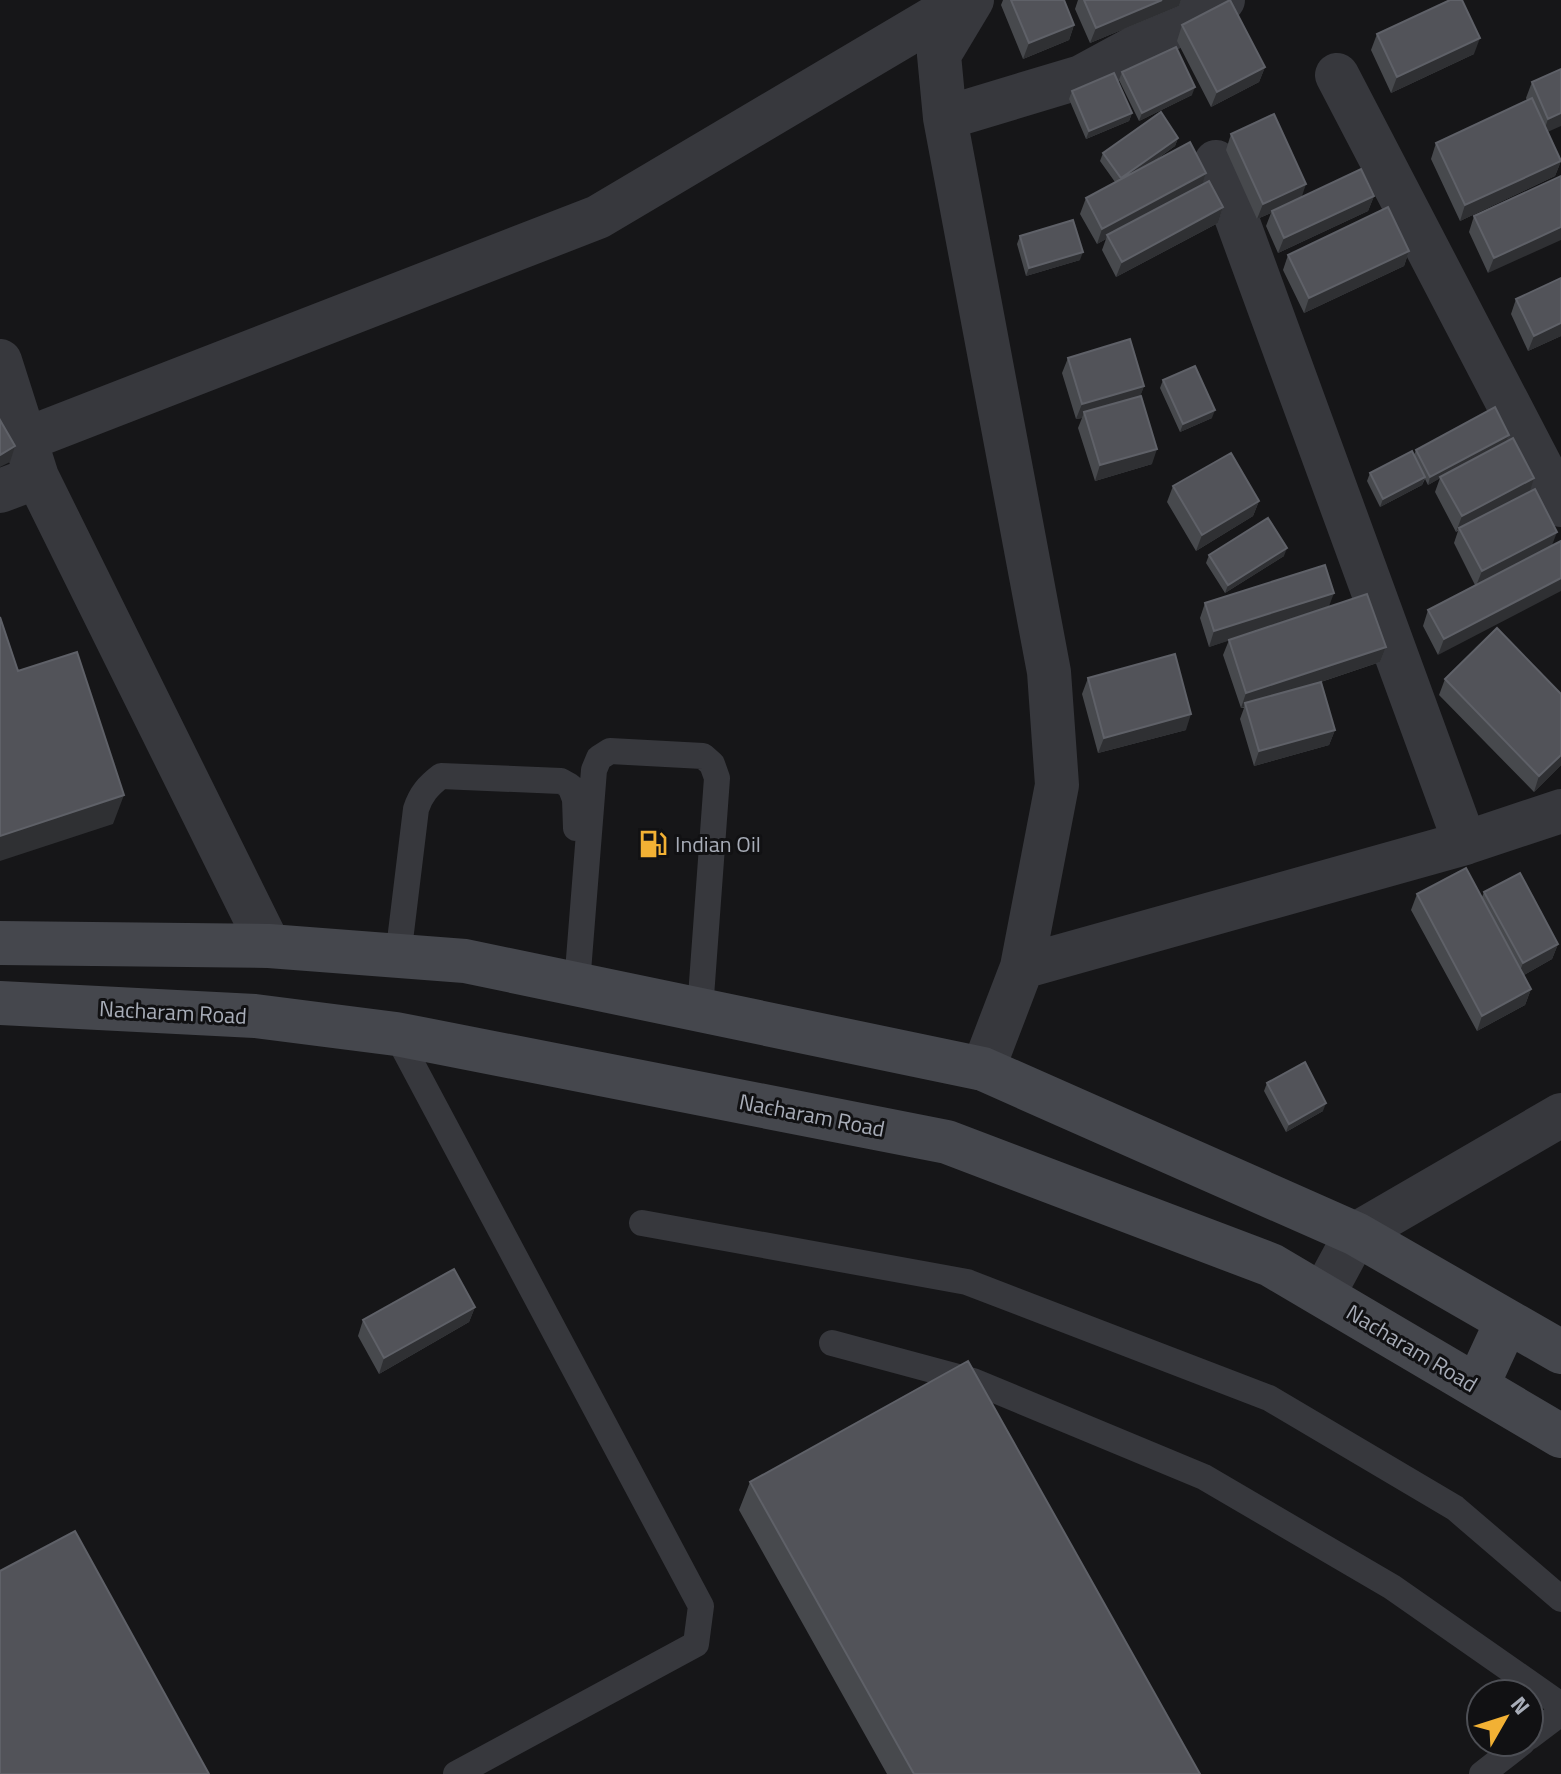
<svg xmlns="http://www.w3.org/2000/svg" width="1561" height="1774" font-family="'Titillium Web',sans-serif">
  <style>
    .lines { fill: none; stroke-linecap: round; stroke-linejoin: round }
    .lane { stroke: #37383d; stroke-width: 26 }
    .street { stroke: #37383d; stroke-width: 44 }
    .secondary { stroke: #45474d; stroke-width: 44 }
    .wall { fill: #47494d }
    .shaded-wall { fill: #2f3033 }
    .building { fill: #525359; stroke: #5f6168; stroke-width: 2 }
    .labels { text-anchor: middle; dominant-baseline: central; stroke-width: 6; stroke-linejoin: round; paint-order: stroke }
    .poi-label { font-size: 22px; fill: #a8adb8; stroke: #111113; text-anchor: start }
    .street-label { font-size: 22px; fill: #a8adb8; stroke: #111113 }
  </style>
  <rect width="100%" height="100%" fill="#161618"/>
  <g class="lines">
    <!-- lane -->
    <path class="lane" d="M398,957L416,809C421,794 428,786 441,776L561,781L570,786L575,799L576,828
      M577,984L594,770L599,758L610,751L703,756L712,764L717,778L700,1010
      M396,1034L701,1606L696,1644L456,1774
      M642,1223L967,1282L1269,1398L1455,1508L1561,1599
      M832,1343L973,1381L1204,1477L1392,1587L1561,1705
      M1529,1737L1561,1713
      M1482,1774L1523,1742"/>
    <!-- street -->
    <path class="street" d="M972,0L939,55L945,118L1049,672L1057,785L1022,967L983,1069
      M1337,75L1561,505
      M945,118L1081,77L1223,0
      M1216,162L1465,843
      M0,361L37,477L269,946
      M24,440L598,217L939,15L969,4
      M0,491L37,477
      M1022,967L1465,843L1561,811
      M1323,1295L1356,1234L1561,1115"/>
    <!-- secondary -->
    <path class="secondary" d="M0,943L269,946L465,961L983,1069L1356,1234L1561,1352
      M0,1003L255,1016L396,1034L947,1142L1271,1265L1561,1436
      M1477,1386L1507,1321"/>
  </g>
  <!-- wall -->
  <path class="wall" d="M1003,0H1064L1074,25L1069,40L1023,59L1001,5Z
    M1078,0H1181L1179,6L1090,43L1075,9Z
    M1182,25L1265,67L1259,82L1211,107L1177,41Z
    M1377,34L1474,54L1391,93L1371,50Z
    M1561,69L1548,132L1561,161L1555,176L1460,221L1431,159L1436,143L1527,101L1526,98L1532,82Z
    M1122,72L1192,95L1139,121L1119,80Z
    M1072,91L1132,113L1129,121L1086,139L1069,99Z
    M1231,134L1302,197L1374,196L1368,211L1278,253L1266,226L1271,213L1257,219L1226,150Z
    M1178,138L1175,146L1153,162L1206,173L1202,185L1223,207L1218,223L1116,277L1102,250L1106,239L1097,244L1080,214L1086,198L1115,182L1100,161L1103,153Z
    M1561,176L1488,273L1469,232L1474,216Z
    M1020,236L1080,260L1026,276L1017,244Z
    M1409,251L1404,266L1304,313L1283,270L1288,255Z
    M1561,278V336L1528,351L1511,314L1516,299Z
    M1068,358L1144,386L1140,396L1152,464L1095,481L1078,428L1082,418L1076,419L1062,373Z
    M1163,380L1212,418L1180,432L1160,388Z
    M1509,435L1506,442L1529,492L1438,655L1423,626L1428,610L1475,585L1454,543L1458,531L1456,532L1435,492L1440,478L1428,485L1425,479L1422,485L1380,507L1367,481L1370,473L1414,455L1416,450Z
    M1173,486L1259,501L1253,516L1196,551L1167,502Z
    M1209,555L1284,556L1225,593L1206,563Z
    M1205,603L1329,607L1386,647L1380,662L1321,682L1335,730L1329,745L1254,766L1240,719L1244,708H1241L1223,655L1229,640L1209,647L1200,618Z
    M1088,678L1186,730L1098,753L1082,694Z
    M1445,679L1561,765L1534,792L1439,695Z
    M1484,892L1558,944L1552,959L1524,975L1531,989L1525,1005L1477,1031L1411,910L1417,894L1482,897Z
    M1267,1083L1323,1111L1286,1132L1264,1091Z
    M475,1307L469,1322L379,1374L358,1336L363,1320Z
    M750,1482L1200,1774H887L739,1510Z"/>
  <!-- shaded-wall -->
  <path class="shaded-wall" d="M1162,0H1181L1179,6L1090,43L1096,28Z
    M1074,25L1069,40L1023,59L1029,43Z
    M1480,38L1474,54L1391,93L1397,77Z
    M1265,67L1259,82L1211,107L1217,92Z
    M1195,87L1192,95L1139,121L1142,113Z
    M1132,113L1129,121L1086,139L1089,131Z
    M1561,113V126L1543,134L1548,119Z
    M1178,138L1175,146L1118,186L1121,178Z
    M1561,161L1555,176L1460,221L1465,205Z
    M1206,173L1201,189L1107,235L1106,239L1097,244L1102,229Z
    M1306,184L1301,199L1272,211L1271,213L1257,219L1263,204Z
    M1374,196L1368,211L1278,253L1284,238Z
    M1223,207L1218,223L1116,277L1122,262Z
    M1561,227V240L1488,273L1494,258Z
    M1409,251L1404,266L1304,313L1309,298Z
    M1083,252L1080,260L1026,276L1029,268Z
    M1561,323V336L1528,351L1534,336Z
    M1144,386L1138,402L1084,412L1082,418L1076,419L1082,404Z
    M1215,410L1212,418L1180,432L1183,424Z
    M1509,435L1506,442L1428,485L1430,477Z
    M15,446L10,462L0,467V455Z
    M1157,449L1152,464L1095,481L1100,465Z
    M1425,477L1422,485L1380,507L1383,499Z
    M1534,478L1529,494L1459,528L1456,532L1462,516Z
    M1259,501L1253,516L1196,551L1202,535Z
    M1557,532L1551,548L1476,586L1482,571Z
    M1287,548L1284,556L1225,593L1228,585Z
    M1561,578V591L1438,655L1444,639Z
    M1334,593L1328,609L1209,647L1214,631Z
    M1386,647L1380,662L1246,707L1245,703L1244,707L1241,708L1246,693Z
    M1191,714L1186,730L1098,753L1104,738Z
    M1335,730L1329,745L1254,766L1259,751Z
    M1561,755V765L1534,792L1539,776Z
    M124,795L113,824L0,861V836Z
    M1558,944L1552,959L1517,979L1523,963Z
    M1531,989L1525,1005L1477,1031L1482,1016Z
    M1326,1103L1323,1111L1286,1132L1289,1124Z
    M475,1307L469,1322L379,1374L384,1358Z"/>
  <!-- building -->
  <path class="building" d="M1011,0H1064L1074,25L1029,43Z
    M1084,0H1162L1096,28Z
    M1230,0L1265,67L1217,92L1182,25Z
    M1450,0H1462L1480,38L1397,77L1377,34Z
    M1176,47L1195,87L1142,113L1122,72Z
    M1561,69V113L1548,119L1532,82Z
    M1114,73L1132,113L1089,131L1072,91Z
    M1532,98L1561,161L1465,205L1436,143Z
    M1161,112L1178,138L1121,178L1103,153Z
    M1274,114L1306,184L1263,204L1231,134Z
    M1190,142L1206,173L1102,229L1086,198Z
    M1361,169L1374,196L1284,238L1272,211Z
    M1561,176V227L1494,258L1474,216Z
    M1209,181L1223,207L1122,262L1107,235Z
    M1388,207L1409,251L1309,298L1288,255Z
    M1073,220L1083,252L1029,268L1020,236Z
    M1561,278V323L1534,336L1516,299Z
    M1130,339L1144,386L1082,404L1068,358Z
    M1195,366L1215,410L1183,424L1163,380Z
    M1141,396L1157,449L1100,465L1084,412Z
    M1495,407L1509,435L1430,477L1416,450Z
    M0,420L15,446L0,455Z
    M1513,438L1534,478L1462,516L1440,477Z
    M1412,451L1425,477L1383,499L1370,473Z
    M1231,453L1259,501L1202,535L1173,486Z
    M1535,489L1557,532L1482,571L1459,528Z
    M1268,518L1287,548L1228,585L1209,555Z
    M1561,541V578L1444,639L1428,610Z
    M1325,565L1334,593L1214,631L1205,603Z
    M1367,594L1386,647L1246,693L1229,640Z
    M0,617L18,671L77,652L124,795L0,836Z
    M1497,628L1561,694V755L1539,776L1445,679Z
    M1175,654L1191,714L1104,738L1088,678Z
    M1321,682L1335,730L1259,751L1245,703Z
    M1466,868L1531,989L1482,1016L1417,894Z
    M1520,873L1558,944L1523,963L1484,892Z
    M1305,1062L1326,1103L1289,1124L1267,1083Z
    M454,1269L475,1307L384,1358L363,1320Z
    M968,1361L1200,1774H914L750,1482Z
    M75,1531L209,1774H0V1571Z"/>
  <!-- icons -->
  <defs>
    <symbol id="fuel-bare" viewBox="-9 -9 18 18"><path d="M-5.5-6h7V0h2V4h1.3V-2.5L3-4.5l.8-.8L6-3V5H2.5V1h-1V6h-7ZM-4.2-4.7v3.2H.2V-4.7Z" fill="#f2b134" stroke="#111113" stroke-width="2.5" paint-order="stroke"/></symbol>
  </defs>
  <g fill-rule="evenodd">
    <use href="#fuel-bare" x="633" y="824" width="40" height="40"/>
  </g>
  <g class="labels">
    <!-- poi labels -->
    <g class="poi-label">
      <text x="675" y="844">Indian Oil</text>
    </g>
    <!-- street labels -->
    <g class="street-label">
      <text transform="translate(173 1012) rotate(3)">Nacharam Road</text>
      <text transform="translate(812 1115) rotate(11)">Nacharam Road</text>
      <text transform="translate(1412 1348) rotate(31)">Nacharam Road</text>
    </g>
  </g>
  <!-- north arrow -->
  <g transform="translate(1505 1718) rotate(51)"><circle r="38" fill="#111113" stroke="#4d4f55" stroke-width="2"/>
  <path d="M0-6L14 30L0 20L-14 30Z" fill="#f2b134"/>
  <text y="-12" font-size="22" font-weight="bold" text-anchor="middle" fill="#a8adb8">N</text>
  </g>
</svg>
